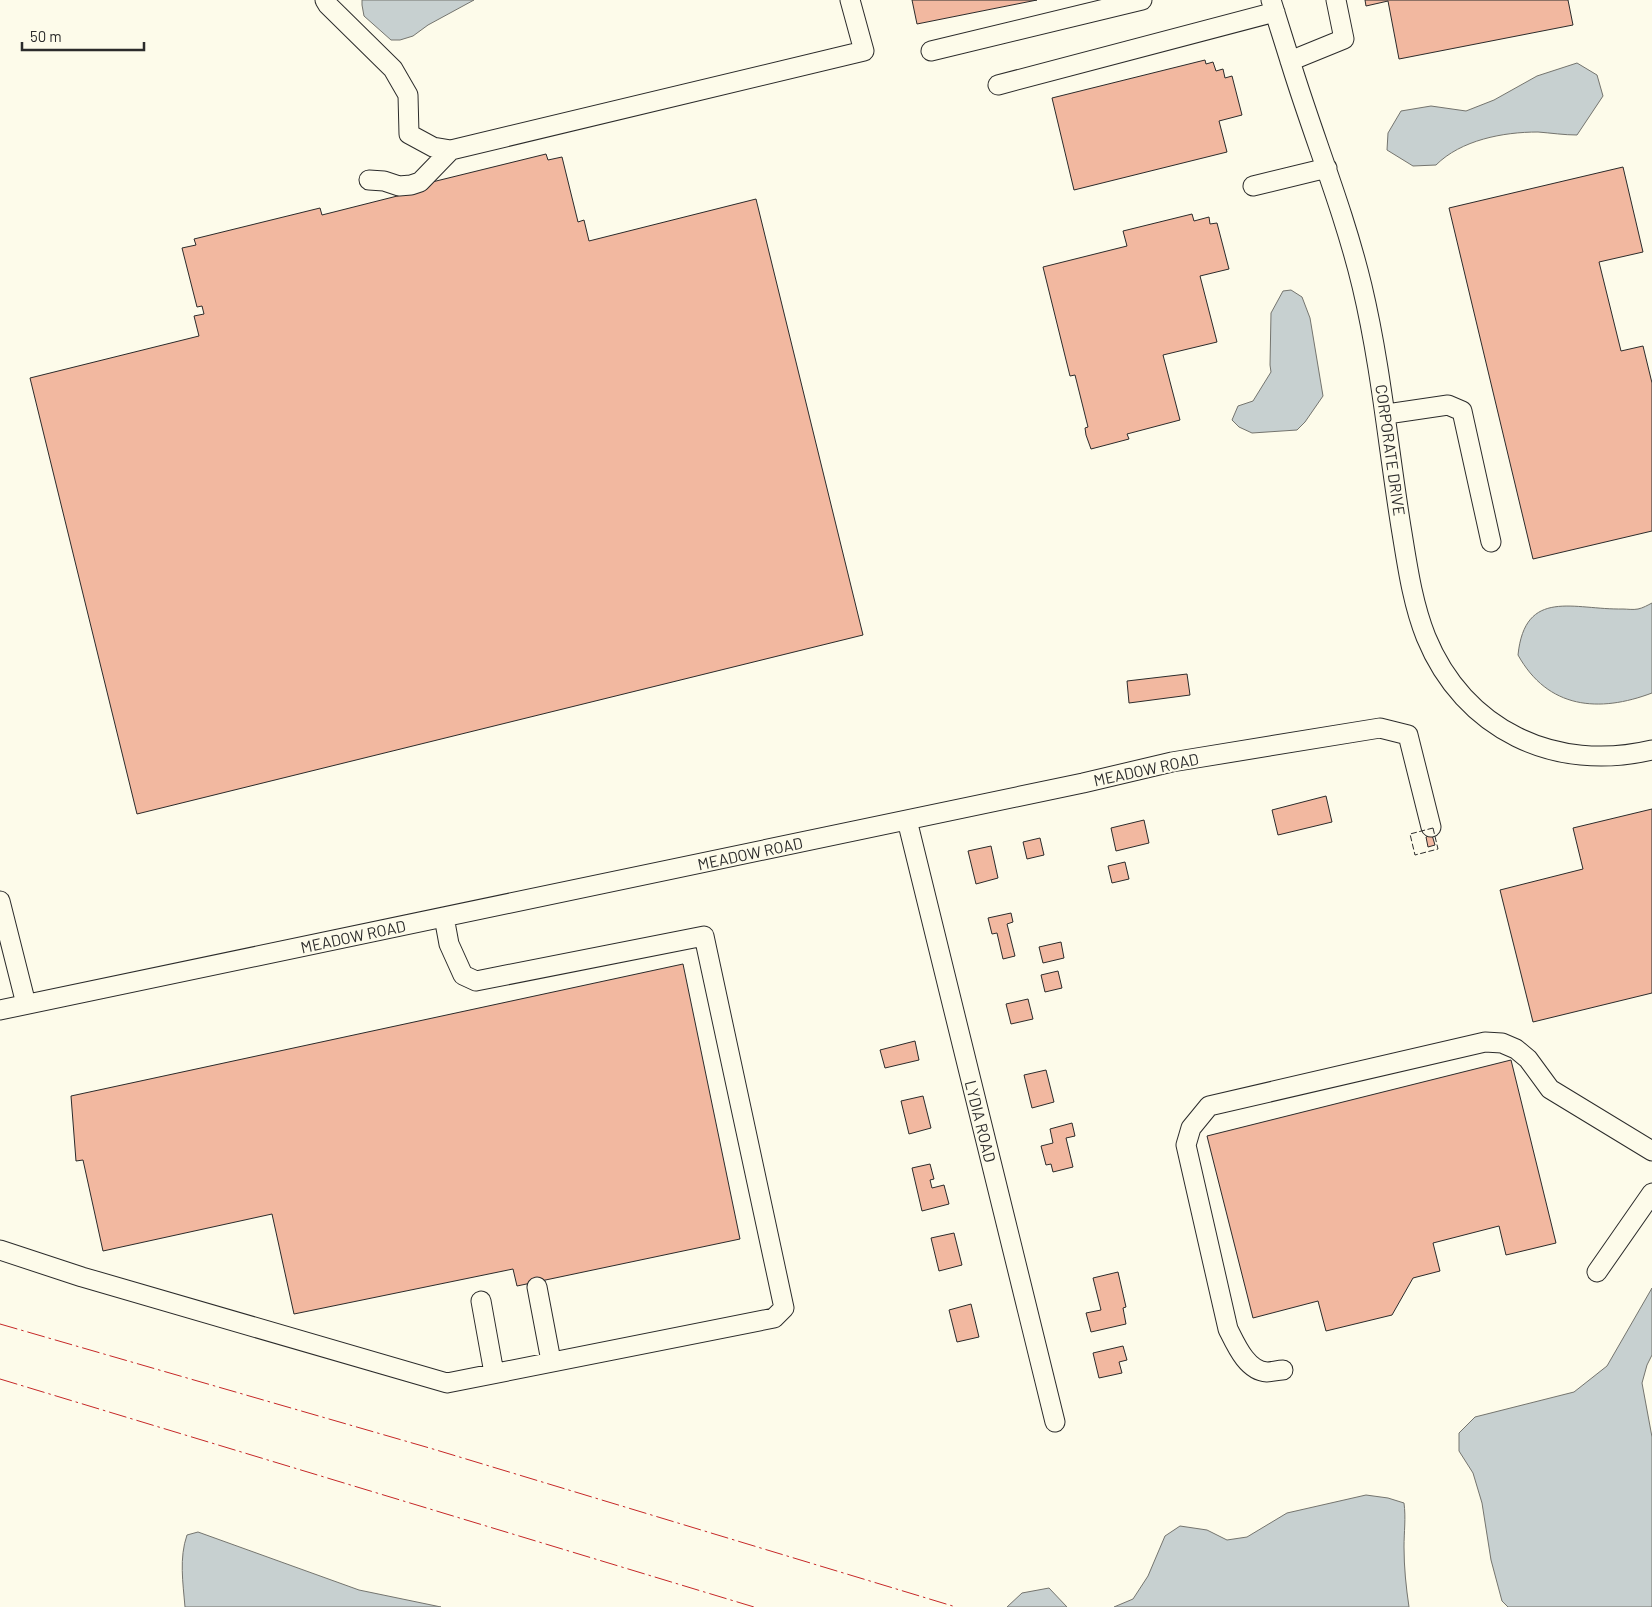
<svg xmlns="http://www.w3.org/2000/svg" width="1652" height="1607" font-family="Barlow,sans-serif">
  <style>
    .water { fill: #c7d0d0; stroke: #74746e }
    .building { fill: #f2b8a0; stroke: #2b2b2b }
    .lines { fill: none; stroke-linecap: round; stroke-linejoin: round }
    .minor-casing { stroke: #2b2b2b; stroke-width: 21 }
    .minor { stroke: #fdfbea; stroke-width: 19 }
    .fence { stroke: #2b2b2b; stroke-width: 1; stroke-dasharray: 6 2.5; stroke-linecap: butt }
    .power { stroke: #c62828; stroke-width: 1; stroke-dasharray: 18 4 2.5 4; stroke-linecap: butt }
    .labels { text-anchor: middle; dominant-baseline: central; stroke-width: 4; stroke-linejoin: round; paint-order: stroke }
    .street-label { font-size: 16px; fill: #2b2b2b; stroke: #fdfbea }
  </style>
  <rect width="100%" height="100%" fill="#fdfbea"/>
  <!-- water -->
  <path class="water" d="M362,0H474L428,25L413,36L400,40H391L364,16L362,5Z
    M1577,63L1597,75L1603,96L1577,135C1564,135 1551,133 1538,132C1503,132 1461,140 1436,165L1413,166L1387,150L1388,133L1401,111L1431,106L1466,111L1494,100L1537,76Z
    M1291,290L1302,297L1310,318L1323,396L1305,422L1297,430L1252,433L1239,427L1232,420L1238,406L1253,401L1271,372L1270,365L1271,313L1283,291Z
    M1652,603V693C1599,713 1548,709 1518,655C1525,587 1574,610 1623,609C1627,609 1633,610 1638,609C1643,608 1648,605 1652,603Z
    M1652,1288V1355L1647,1365L1642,1383L1652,1437V1607H1508L1502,1601L1491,1560L1482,1503L1473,1473L1459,1451V1433L1475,1417L1574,1392L1607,1366Z
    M1366,1495L1388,1498L1404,1503C1406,1518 1404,1532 1404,1547C1404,1567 1406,1587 1409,1607H1114L1133,1599L1148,1576L1165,1536L1180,1526L1207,1530L1227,1540L1247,1537L1287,1513Z
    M198,1532L359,1590L441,1607H185C183,1583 179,1558 187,1535Z
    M1049,1588L1067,1607H1007L1022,1593Z"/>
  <!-- building -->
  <path class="building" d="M912,0H1037L917,24Z
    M1365,0H1568L1573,25L1399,59L1388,1L1366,6Z
    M1205,60L1206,64L1213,62L1216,71L1223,69L1225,78L1232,76L1242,115L1219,121L1227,152L1074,190L1052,98Z
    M546,154L548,160L562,157L578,222L584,220L589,241L756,199L863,635L137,814L30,378L199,336L194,316L204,314L202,306L197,307L182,248L196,245L194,239L320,208L322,215L425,189L424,184Z
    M1623,167L1643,252L1599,262L1621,351L1643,346L1652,383V531L1533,559L1449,208Z
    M1192,214L1194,221L1209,217L1210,224L1217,223L1229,269L1200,276L1217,342L1163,355L1180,420L1127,434L1129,439L1091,449L1086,435L1085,428L1088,427L1075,375L1070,376L1043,267L1127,246L1123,231Z
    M1187,674L1190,695L1129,703L1127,681Z
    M1326,796L1332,822L1278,835L1272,810Z
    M1652,809V993L1533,1022L1500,890L1583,869L1573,828Z
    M1144,820L1149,843L1116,851L1111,828Z
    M1432,835L1435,845L1428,847L1426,837Z
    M1040,838L1044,855L1027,859L1023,842Z
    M991,846L998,878L976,884L968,851Z
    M1125,862L1129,879L1112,883L1108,866Z
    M1011,913L1013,922L1007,924L1015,956L1003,959L997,933L992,934L988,918Z
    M1061,942L1064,958L1043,963L1039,947Z
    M683,964L740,1239L517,1286L513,1269L294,1314L272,1214L103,1251L83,1160L76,1161L71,1096Z
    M1058,971L1062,988L1045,992L1041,975Z
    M1028,999L1033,1019L1011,1024L1006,1004Z
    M915,1041L919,1060L885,1068L880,1050Z
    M1511,1060L1556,1243L1506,1255L1499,1226L1433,1243L1440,1271L1413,1278L1392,1315L1326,1331L1318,1301L1253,1318L1207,1136Z
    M1046,1070L1054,1102L1032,1108L1024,1075Z
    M923,1096L931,1128L909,1134L901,1101Z
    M1072,1123L1075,1136L1066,1138L1073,1167L1053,1172L1051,1164L1046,1165L1041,1146L1053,1143L1050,1129Z
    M930,1164L934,1179L930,1180L932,1188L944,1185L949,1204L922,1211L912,1168Z
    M954,1233L962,1265L939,1271L931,1238Z
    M1118,1272L1126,1307L1123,1308L1126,1324L1091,1332L1086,1313L1101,1310L1093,1278Z
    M971,1304L979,1337L957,1342L949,1310Z
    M1123,1346L1127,1360L1119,1362L1122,1373L1099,1378L1093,1353Z"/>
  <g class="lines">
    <defs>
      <path id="minor" d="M325,0L328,5L393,69L408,95L409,134L433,147L451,150L864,51L850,0
        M1271,0C1278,22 1285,45 1292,67C1315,141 1344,211 1362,286C1381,366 1388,446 1401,527C1407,563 1412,602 1426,637C1464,730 1555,773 1652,750
        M931,51L1142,0
        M1290,61L1344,39L1336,0
        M998,85L1275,12
        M369,180L384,181L399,186L411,185L420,182L451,150
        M1253,186L1327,168
        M1387,414L1448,405L1462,411L1491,542
        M907,820L1055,1422
        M0,901L26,1004
        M0,1010L1083,783L1172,762L1380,728L1408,735L1431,827
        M0,1250L82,1277L447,1383L774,1318L784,1308L704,936L476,981L463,975L449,944L444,917
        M1597,1272L1652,1193
        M537,1287L551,1361
        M481,1301L494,1373
        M1283,1370C1278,1370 1272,1372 1267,1372C1247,1371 1236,1345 1228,1329L1186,1145L1191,1128L1209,1106L1485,1042L1502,1043L1516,1049L1528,1059L1550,1089L1652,1151"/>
    </defs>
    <!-- minor casing -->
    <use href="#minor" class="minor-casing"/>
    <!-- minor -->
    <use href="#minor" class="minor"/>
    <!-- fence -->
    <path class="fence" d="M1433,828L1438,849L1415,855L1410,834Z"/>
    <!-- power -->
    <path class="power" d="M0,1324L433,1449L956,1607
      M0,1379L754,1607"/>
  </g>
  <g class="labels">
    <!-- street labels -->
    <g class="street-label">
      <text transform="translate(1391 450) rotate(82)">CORPORATE DRIVE</text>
      <text transform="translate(1146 769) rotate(-12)">MEADOW ROAD</text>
      <text transform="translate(750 853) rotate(-12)">MEADOW ROAD</text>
      <text transform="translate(353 936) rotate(-12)">MEADOW ROAD</text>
      <text transform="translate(981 1121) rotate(76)">LYDIA ROAD</text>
    </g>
  </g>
  <!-- scale -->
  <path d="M22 42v8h122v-8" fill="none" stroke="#2b2b2b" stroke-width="2.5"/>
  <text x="30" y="42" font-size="15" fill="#2b2b2b" stroke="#fdfbea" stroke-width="4" paint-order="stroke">50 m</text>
</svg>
